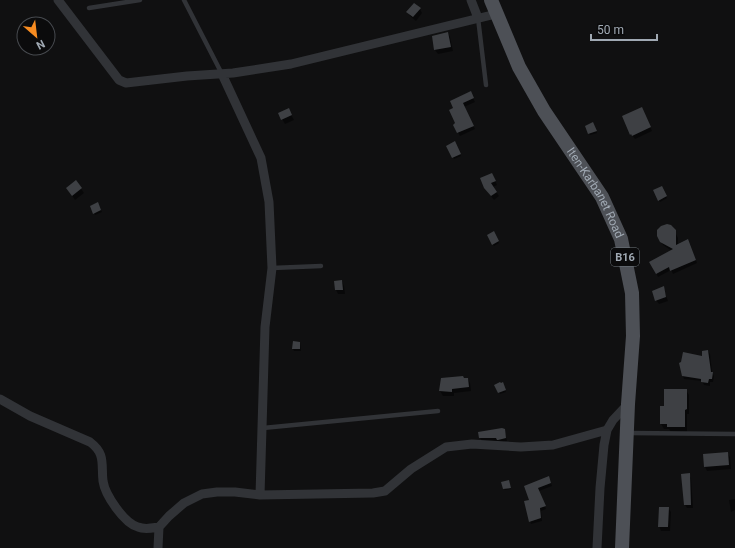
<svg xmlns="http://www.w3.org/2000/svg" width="735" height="548" font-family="Roboto,sans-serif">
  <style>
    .shadow { fill: #0007 }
    .building { fill: #3e4044 }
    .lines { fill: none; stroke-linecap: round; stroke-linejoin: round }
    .service { stroke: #313337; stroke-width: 4.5 }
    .minor { stroke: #313337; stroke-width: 9 }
    .primary { stroke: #4d5056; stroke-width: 14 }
    .labels { text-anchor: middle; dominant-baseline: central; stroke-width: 3; stroke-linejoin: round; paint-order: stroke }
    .shield { fill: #0b0b0c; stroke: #737a81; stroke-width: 1 }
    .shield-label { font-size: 11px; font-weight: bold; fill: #a0a9b3 }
    .street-label { font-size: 12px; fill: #a0a9b3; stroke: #0b0b0c }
  </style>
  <rect width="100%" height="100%" fill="#101011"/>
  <!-- shadow -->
  <path class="shadow" d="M420,9L422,13L416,21L410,16L408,12Z
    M448,33L450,37L453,51L438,54L435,50Z
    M472,96L475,102L464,107L475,129L460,136L454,125L457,124L454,108Z
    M288,109L294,120L285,124L279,114Z
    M644,112L652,131L635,139L631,134Z
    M594,125L597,133L590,135L589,134Z
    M455,143L461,156L454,159L447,146Z
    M493,176L497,185L493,187L499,196L494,200L488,192Z
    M76,181L84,193L75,200L67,188Z
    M661,187L667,198L660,202L654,191Z
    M97,203L102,212L95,215L91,206Z
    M673,228L678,238V246L690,244L697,263L673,274L671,270L658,277L651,263L672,251L663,245L659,239Z
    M494,232L499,243L494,246L488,235Z
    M342,281L344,286L345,294H338L336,290L335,282Z
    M663,288L668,301L659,304L656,300Z
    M300,343L301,351H294L293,349Z
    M708,351L710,354L712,372L714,376L713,382H710V386L704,385L702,381L684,379L683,376Z
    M442,379H468L470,383L471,391L454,393V396H443L440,391Z
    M502,383L506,392L500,394L495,385Z
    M686,390L689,395V414H687V432H671L669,429H664L661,424L665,407Z
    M504,430L507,441L500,443L499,441H482L480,438L479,433Z
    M727,453L730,457L731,469L707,471L705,467L704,455Z
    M689,474L691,478L693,508H687L685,505Z
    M550,480L552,486L539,491L546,509L541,511L542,521L531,524L530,521V501L526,487Z
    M509,481L511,489L505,490L504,489Z
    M735,499V510L731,512L729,500Z
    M668,508L671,512L670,531H661L659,526Z"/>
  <!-- building -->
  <path class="building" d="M414,3L421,8L413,17L406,12Z
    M448,32L451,47L434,50L432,36Z
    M471,91L474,98L463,103L474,126L457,133L453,125L455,123L449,110L453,108L450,101Z
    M642,107L651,127L632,136L631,134L630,135L622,116Z
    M289,108L292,115L281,120L278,113Z
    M593,122L597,131L588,134L585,126Z
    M455,141L461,154L452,158L446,146Z
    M492,173L496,181L491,183L497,192L491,196L484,188L480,178Z
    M76,180L82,188L72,196L66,188Z
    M662,186L667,196L658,201L653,190Z
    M98,202L101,210L93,214L90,206Z
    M667,224L671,225L676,230V245L688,239L696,260L670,271L669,267L656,274L649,262L673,249L660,242L657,236V230L661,226Z
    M494,231L499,241L492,245L487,235Z
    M342,280L343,290H335L334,281Z
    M664,286L666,297L655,301L652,291Z
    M293,341L300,342V349H292Z
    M708,350L711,372H713L712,379H709L708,383L701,382V379L682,376L679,363L681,362L683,352L702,356V351Z
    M463,376L464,378H468L469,387L452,389V392L439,391L441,378Z
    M500,382L501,383L503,382L506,390L498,393L494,385Z
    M664,389H687V409L685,410V427H667V424H660V406H664Z
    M502,428L505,429L506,438L498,440H497L496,438H479L478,432Z
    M728,452L729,465L704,467L703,454Z
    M690,473L691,505H684L681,474Z
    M549,476L551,483L538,488L546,506L540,508L541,518L529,522L524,501L529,500L524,486Z
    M509,480L511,488L503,489L501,482Z
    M659,507H669L668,527H658Z"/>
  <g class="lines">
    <!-- service -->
    <path class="service" d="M184,0L222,74
      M89,8L140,0
      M478,18L486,85
      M272,268L321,266
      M263,428L438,411
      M629,433L735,434"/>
    <!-- minor -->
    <path class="minor" d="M58,0L119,80L126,83L187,76L233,73L291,64L496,14
      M471,0L478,18
      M222,74L261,158L269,202L272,268L265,327L260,495
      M0,399L30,416L90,442C106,454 101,464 103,481C105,495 124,523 138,527C145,530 152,528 159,527
      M158,548L159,527L169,516L184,503L202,494L217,492H235L260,495L373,493L385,491L411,469L446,447L472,444L521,447L553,445L607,430
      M597,548L600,488L604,445L607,430L613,420L628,404"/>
    <!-- primary -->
    <path class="primary" id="s1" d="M491,0L519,67L544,111L602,197L621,239L632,293L633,336L628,404L622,548"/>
  </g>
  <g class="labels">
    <!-- shield labels -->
    <rect class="shield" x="611" y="248" width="28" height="18" rx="3"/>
    <g class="shield-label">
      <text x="625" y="257">B16</text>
    </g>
    <!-- street labels -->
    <g class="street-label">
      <text stroke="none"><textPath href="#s1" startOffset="220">Iten-Karbanet Road</textPath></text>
    </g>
  </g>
  <!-- north arrow -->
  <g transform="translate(36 36) rotate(152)"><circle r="19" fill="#0b0b0c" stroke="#474a4f"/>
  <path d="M0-3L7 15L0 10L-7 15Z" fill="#f88c21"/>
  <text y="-6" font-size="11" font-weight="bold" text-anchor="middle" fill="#a0a9b3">N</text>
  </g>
  <!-- scale -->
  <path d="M591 34v6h66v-6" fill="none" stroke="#a0a9b3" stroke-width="2"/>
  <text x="597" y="34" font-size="12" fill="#a0a9b3" stroke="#0b0b0c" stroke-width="3" paint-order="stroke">50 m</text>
</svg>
